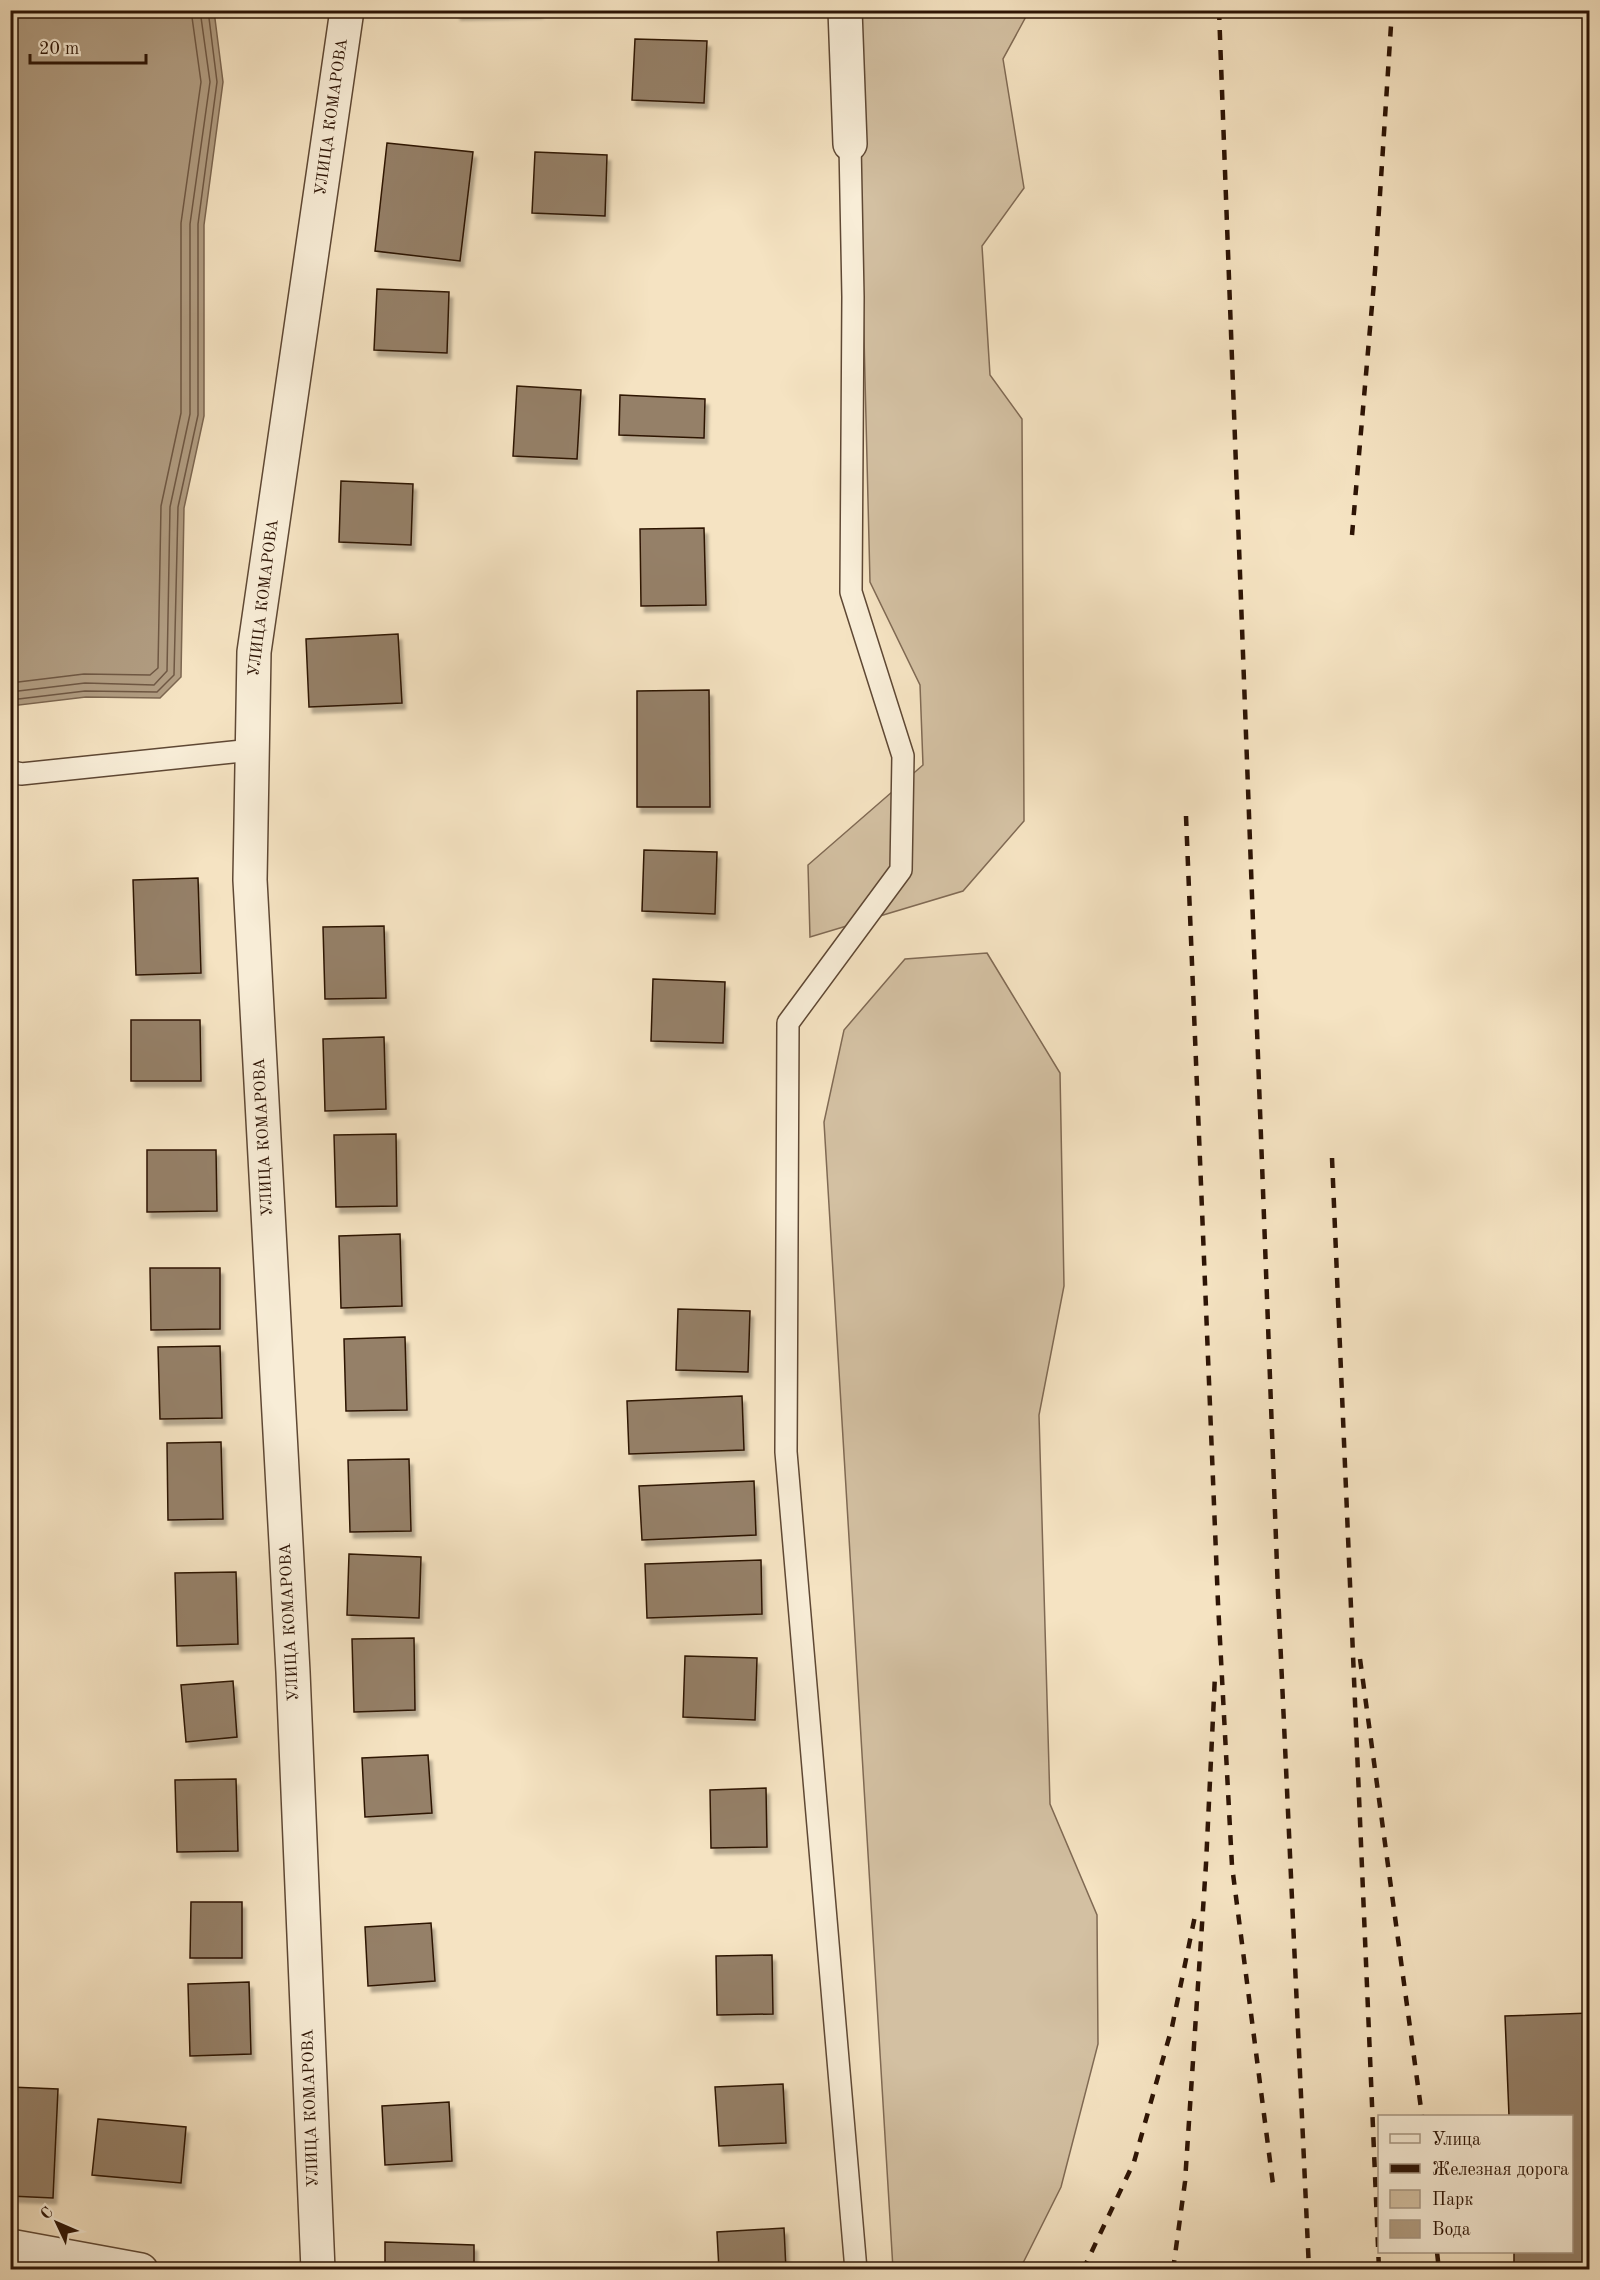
<svg xmlns="http://www.w3.org/2000/svg" width="1600" height="2280" font-family="'Old Standard TT',serif">
  <style>
    .green { fill: #d3c0a2; stroke: #806a54; stroke-width: 1.5 }
    .water { fill: #b19d82; stroke: #7c6650; stroke-width: 1.5 }
    .lines { fill: none; stroke-linecap: round; stroke-linejoin: round }
    .shore { stroke: #6f5844; stroke-width: 1.5 }
    .building { fill: #958067; stroke: #2d1405; stroke-width: 1.5; filter: url(#shadow) }
    .lane-casing { stroke: #5f4834; stroke-width: 24 }
    .street-casing { stroke: #5f4834; stroke-width: 36 }
    .lane { stroke: #f8edd7; stroke-width: 21 }
    .street { stroke: #f8edd7; stroke-width: 33 }
    .rail { stroke: #2d1405; stroke-width: 4.5; stroke-dasharray: 10 10; stroke-linecap: butt }
    .labels { text-anchor: middle; dominant-baseline: central; stroke-width: 5; stroke-linejoin: round; paint-order: stroke }
    .street-label { font-size: 16px; fill: #2d1405; stroke: #f8edd7 }
  </style>
  <defs>
    <filter id="shadow"><feDropShadow dx="3.5" dy="6" stdDeviation="1.5" flood-color="#0004"/></filter>
  </defs>
  <rect width="100%" height="100%" fill="#f5e3c2"/>
  <filter id="stains"><feTurbulence type="fractalNoise" baseFrequency=".00333" numOctaves="4"/><feColorMatrix values="0 0 0 0 .2 0 0 0 0 .09 0 0 0 0 .02 0 0 0 .5 -.17"/></filter>
  <radialGradient id="worn" r=".72"><stop offset=".6" stop-color="#630" stop-opacity="0"/><stop offset="1" stop-color="#630" stop-opacity=".3"/></radialGradient>
  <!-- green -->
  <path class="green" d="M856,11H1029L1003,59L1024,188L982,246L990,375L1022,419L1024,821L963,891L810,937L808,865L923,765L920,685L870,582Z
    M987,953L1060,1073L1064,1286L1039,1415L1050,1804L1097,1915L1098,2044L1061,2187L1020,2269H893L824,1122L844,1030L905,959Z"/>
  <!-- water -->
  <path class="water" d="M10,11H214L223,82L204,225V416L184,508L181,677L160,698L86,697L11,706Z"/>
  <g class="lines">
    <!-- shore -->
    <path class="shore" d="M10,683L84,674L150,675L158,668L161,506L181,413V223L201,82L191,10
      M10,692L85,683L154,685L167,671L170,507L190,414V224L210,82L200,10
      M10,700L85,691L157,692L174,675L178,507L198,415V224L217,82L208,10"/>
  </g>
  <!-- building -->
  <path class="building" d="M457,10H539V12L457,14Z
    M635,39L707,41L704,103L632,100Z
    M387,143L473,152L460,261L375,251Z
    M535,152L607,155L605,216L532,213Z
    M377,289L449,292L447,353L374,350Z
    M517,386L581,390L577,459L513,456Z
    M620,395L705,399L704,438L619,435Z
    M341,481L413,484L411,545L339,542Z
    M704,528L706,605L641,606L640,529Z
    M398,634L402,703L309,707L306,639Z
    M709,690L710,807H637V691Z
    M644,850L717,852L715,914L642,911Z
    M198,878L201,973L136,975L133,880Z
    M384,926L386,998L325,999L323,927Z
    M653,979L725,982L723,1043L651,1041Z
    M131,1020H200L201,1081H131Z
    M384,1037L386,1109L325,1111L323,1039Z
    M396,1134L397,1206L336,1207L334,1135Z
    M147,1150H216L217,1211L147,1212Z
    M400,1234L402,1306L341,1308L339,1236Z
    M150,1268H220V1329L151,1330Z
    M678,1309L750,1311L748,1372L676,1370Z
    M405,1337L407,1410L346,1411L344,1339Z
    M220,1346L222,1418L160,1419L158,1347Z
    M742,1396L744,1450L629,1454L627,1401Z
    M221,1442L223,1519L168,1520L167,1443Z
    M409,1459L411,1531L350,1532L348,1460Z
    M754,1481L756,1535L642,1540L639,1486Z
    M349,1554L421,1557L419,1618L347,1615Z
    M761,1560L762,1614L647,1618L645,1564Z
    M236,1572L238,1644L177,1646L175,1573Z
    M414,1638L415,1710L354,1712L352,1639Z
    M685,1656L757,1658L755,1720L683,1717Z
    M233,1681L237,1737L186,1742L181,1685Z
    M428,1755L432,1813L365,1817L362,1758Z
    M236,1779L238,1851L177,1852L175,1780Z
    M766,1788L767,1847L711,1848L710,1790Z
    M191,1902H242V1958H190Z
    M431,1923L435,1981L368,1986L365,1927Z
    M772,1955L773,2014L717,2015L716,1956Z
    M249,1982L251,2054L190,2056L188,1984Z
    M1590,2013V2270H1514V2252H1572V2116H1509L1505,2016Z
    M783,2084L786,2143L719,2146L715,2087Z
    M10,2087L58,2089L53,2198L10,2196Z
    M449,2102L452,2161L385,2165L382,2106Z
    M98,2119L186,2127L181,2183L92,2175Z
    M784,2228L786,2270H719L717,2232Z
    M385,2242L474,2245V2270H385Z"/>
  <g class="lines">
    <defs>
      <path id="lane" d="M850,144L853,297L851,592L903,756L901,870L788,1023L786,1452L856,2270
        M10,771L21,774L252,750"/>
      <path id="street" d="M845,10L850,144
        M10,2246L141,2270
        M318,2270L293,1672L250,880L254,652L347,10"/>
    </defs>
    <!-- lane casing -->
    <use href="#lane" class="lane-casing"/>
    <!-- street casing -->
    <use href="#street" class="street-casing"/>
    <!-- lane -->
    <use href="#lane" class="lane"/>
    <!-- street -->
    <use href="#street" class="street"/>
    <!-- rail -->
    <path class="rail" d="M1219,10L1278,1593L1309,2270
      M1352,535L1375,271L1392,10
      M1186,816L1218,1603L1232,1866L1274,2192
      M1332,1158L1379,2270
      M1360,1659L1422,2116
      M1437,2252L1439,2270
      M1083,2270L1134,2162L1172,2027L1196,1911
      M1173,2270L1185,2182L1206,1864L1215,1675"/>
  </g>
  <g class="labels">
    <!-- street labels -->
    <g class="street-label">
      <text transform="translate(332 117) rotate(-82)">УЛИЦА КОМАРОВА</text>
      <text transform="translate(264 598) rotate(-83)">УЛИЦА КОМАРОВА</text>
      <text transform="translate(264 1137) rotate(-93)">УЛИЦА КОМАРОВА</text>
      <text transform="translate(290 1622) rotate(-93)">УЛИЦА КОМАРОВА</text>
      <text transform="translate(311 2108) rotate(-92)">УЛИЦА КОМАРОВА</text>
    </g>
  </g>
  <!-- margin -->
  <rect width="1600" height="2280" fill="none" stroke="#f5e3c2" stroke-width="36"/>
  <rect x="12" y="12" width="1576" height="2256" fill="none" stroke="#2d1405" stroke-width="3"/>
  <rect x="18" y="18" width="1564" height="2244" fill="none" stroke="#2d1405" stroke-width="1.5"/>
  <!-- legend -->
  <rect x="1378" y="2115" width="195" height="138" fill="#f8edd7" stroke="#a79683" stroke-width="1.5"/>
  <rect x="1390" y="2134" width="30" height="9" fill="#f8edd7" stroke="#a79683" stroke-width="1.5"/>
  <text x="1432" y="2145" font-size="18" fill="#2d1405">Улица</text>
  <rect x="1390" y="2164" width="30" height="9" fill="#2d1405" stroke="#a79683" stroke-width="1.5"/>
  <text x="1432" y="2175" font-size="18" fill="#2d1405">Железная дорога</text>
  <rect x="1390" y="2190" width="30" height="18" fill="#d3c0a2" stroke="#a79683" stroke-width="1.5"/>
  <text x="1432" y="2205" font-size="18" fill="#2d1405">Парк</text>
  <rect x="1390" y="2220" width="30" height="18" fill="#b19d82" stroke="#a79683" stroke-width="1.5"/>
  <text x="1432" y="2235" font-size="18" fill="#2d1405">Вода</text>
  <!-- north arrow -->
  <g transform="translate(57 2223) rotate(314)" stroke="#f8edd7" stroke-width="4.5" paint-order="stroke">
  <path d="M0-4.5L10 22L0 15L-10 22Z" fill="#2d1405"/>
  <text y="-9" font-size="16" font-weight="bold" text-anchor="middle" fill="#2d1405">С</text>
  </g>
  <!-- scale -->
  <path d="M30 54v9h116v-9" fill="none" stroke="#2d1405" stroke-width="3"/>
  <text x="39" y="54" font-size="18" fill="#2d1405" stroke="#f8edd7" stroke-width="4.5" paint-order="stroke">20 m</text>
  <rect width="100%" height="100%" filter="url(#stains)"/>
  <rect width="100%" height="100%" fill="url(#worn)"/>
</svg>
